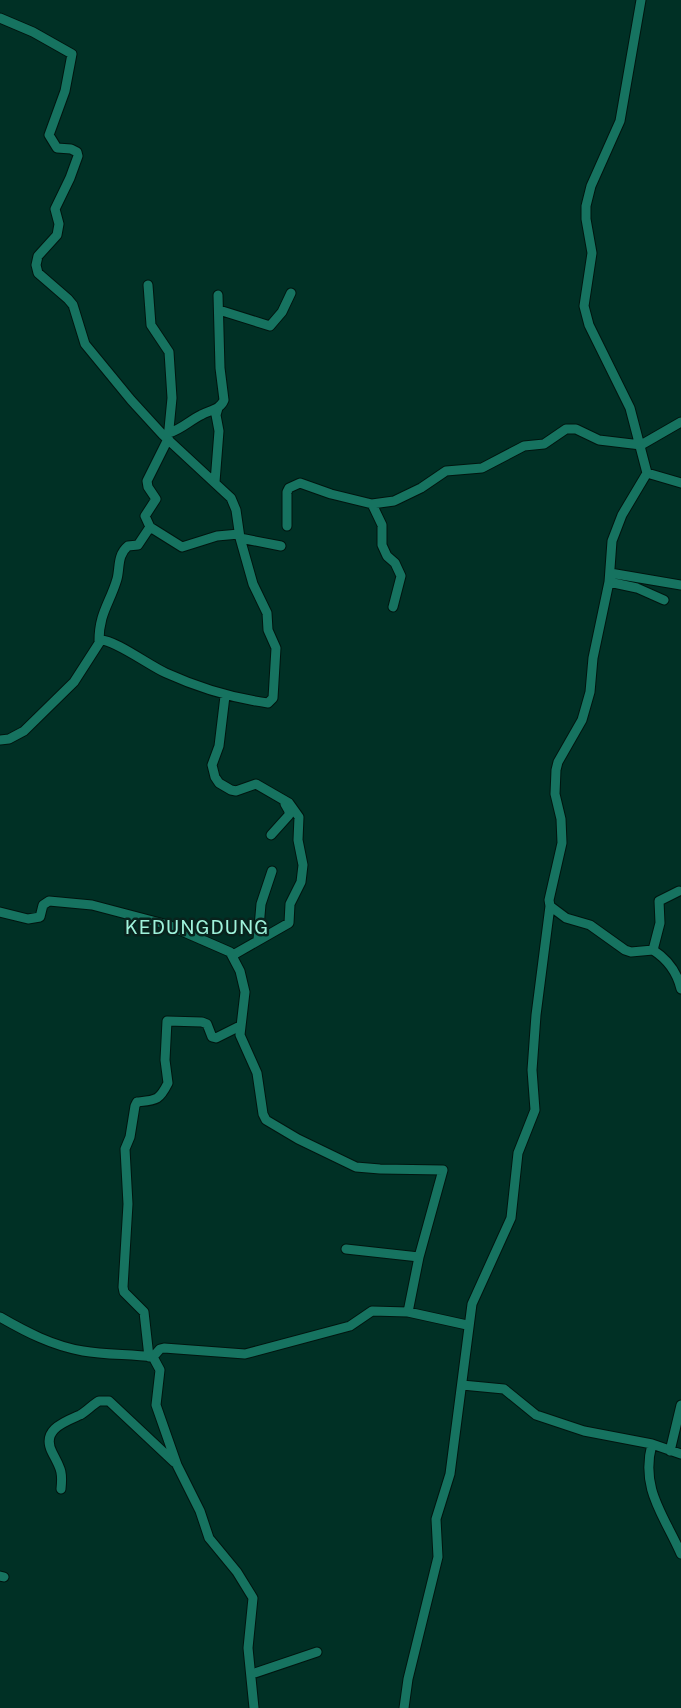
<svg xmlns="http://www.w3.org/2000/svg" width="681" height="1708" font-family="'Public Sans',sans-serif">
  <style>
    .lines { fill: none; stroke-linecap: round; stroke-linejoin: round }
    .minor-casing { stroke: #00150f; stroke-width: 11 }
    .minor { stroke: #167360; stroke-width: 9 }
    .labels { text-anchor: middle; dominant-baseline: central; stroke-width: 5; stroke-linejoin: round; paint-order: stroke }
    .quarter-label { font-size: 19px; letter-spacing: 1px; fill: #9ff2db; stroke: #08231d }
  </style>
  <rect width="100%" height="100%" fill="#003025"/>
  <g class="lines">
    <defs>
      <path id="minor" d="M641,0L620,121L591,186L586,206V219L592,253L584,306L589,325L630,408L647,473L622,515L612,541L609,582L593,658L590,692L582,720L558,762L556,770L555,794L561,819L562,843L549,900L550,906L566,918L590,925L625,950L631,952L653,950C667,959 677,972 681,989
        M0,18L33,32L72,54L65,91L49,135L57,148L71,149L77,152L78,156L70,178L55,209L59,224L57,235L38,256L36,265L38,273L68,299L73,305L85,344L131,400L163,435L231,498L236,510L240,538L253,584L267,613L268,630L276,648L273,698L268,703C232,698 199,688 166,673C150,666 115,640 101,640L74,682L24,731L9,739L0,740
        M148,285L151,325L169,352L172,398L168,439L147,481L148,487L156,499L145,516L150,527L182,547L217,536L239,534
        M219,310L270,326L282,312L291,293
        M169,433C182,429 189,421 201,415C210,410 220,410 224,400L220,368L218,295
        M647,473L681,483
        M215,482L219,431L216,415L218,408
        M372,504L382,525V545L387,556L395,563L401,576L393,607
        M287,526V492L289,488L300,483L331,494L372,504L394,501L421,488L446,471L482,468L524,446L544,444L566,429H576L599,440L641,445L681,422
        M240,538L281,546
        M610,573L681,585
        M609,582L637,588L664,600
        M99,641C99,613 110,603 117,579C120,568 117,555 128,546L138,545L150,527
        M225,696L219,746L212,765L215,777L219,783L231,790L236,791L256,784L289,803L299,817L298,840L303,865L301,882L290,904L289,923L233,955
        M271,835L289,815V811L285,804
        M0,912L28,919L40,917L43,905L49,901L92,905L168,925L230,952L240,971L245,992L240,1035L257,1073L263,1114L266,1120L298,1139L356,1167L380,1169L443,1170L419,1257L408,1312
        M258,939L261,904L272,871
        M653,950L660,923L659,901L679,891
        M346,1249L419,1257
        M0,1317C26,1332 53,1346 83,1351C106,1355 130,1354 153,1357L160,1370L156,1405L177,1465L200,1511L209,1538L237,1572L253,1598L248,1648L254,1708
        M149,1357L144,1312L124,1292L123,1287L128,1204L125,1149L130,1137L135,1106L137,1102C156,1100 159,1101 168,1083L165,1060L167,1021L202,1022L207,1024L212,1037L216,1038L240,1026
        M153,1357L160,1349L164,1348L245,1354L350,1326L372,1311L408,1312L467,1325
        M462,1385L504,1389L536,1415L584,1431L652,1444L681,1454
        M652,1444C640,1489 664,1515 681,1554
        M670,1451L681,1405
        M61,1489C63,1470 60,1468 52,1452C41,1430 64,1422 80,1415C87,1411 92,1405 99,1401H109L174,1462
        M0,1576L4,1577
        M252,1674L317,1652
        M404,1708L408,1679L438,1557L436,1519L450,1474L472,1304L511,1218L518,1153L535,1110L532,1070L536,1015L550,906"/>
    </defs>
    <!-- minor casing -->
    <use href="#minor" class="minor-casing"/>
    <!-- minor -->
    <use href="#minor" class="minor"/>
  </g>
  <g class="labels">
    <!-- quarter labels -->
    <g class="quarter-label">
      <text x="197" y="927">KEDUNGDUNG</text>
    </g>
  </g>
</svg>
